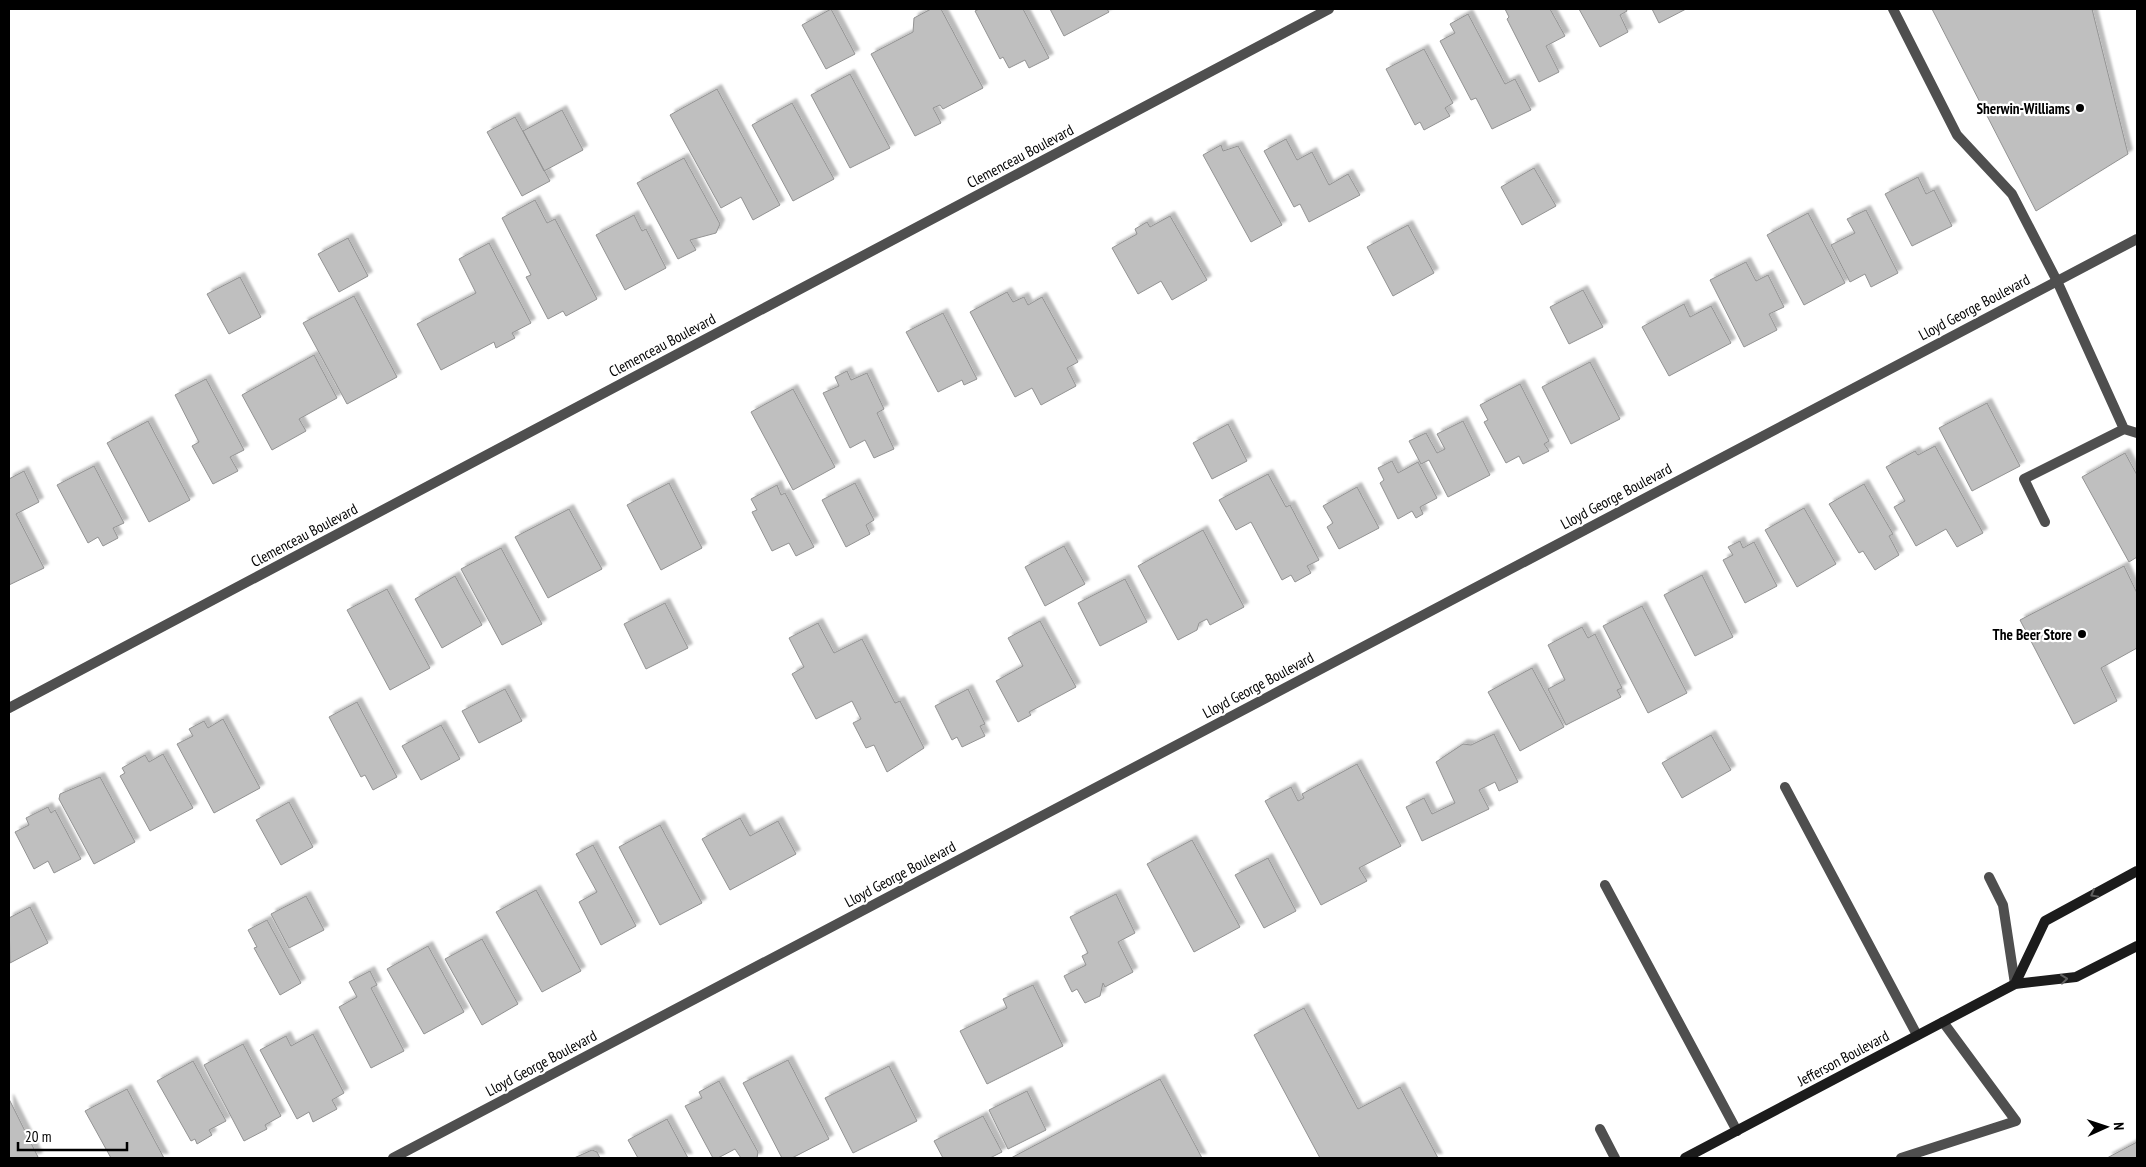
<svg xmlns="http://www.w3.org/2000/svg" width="2146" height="1167" font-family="'PT Sans Narrow',sans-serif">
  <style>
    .building { fill: #bfbfbf; stroke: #939393; filter: url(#shadow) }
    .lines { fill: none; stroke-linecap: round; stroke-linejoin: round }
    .lane { stroke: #4f4f4f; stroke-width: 10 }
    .street { stroke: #4f4f4f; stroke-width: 10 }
    .secondary { stroke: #1c1c1c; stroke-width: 10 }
    .oneway { stroke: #606060 }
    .poi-dot { fill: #000; stroke: #fff; stroke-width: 2 }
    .labels { text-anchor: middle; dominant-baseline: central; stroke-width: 4.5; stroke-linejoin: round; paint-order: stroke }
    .poi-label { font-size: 15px; font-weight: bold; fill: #000; stroke: #fff; text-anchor: end }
    .street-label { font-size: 15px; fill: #000; stroke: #fff }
  </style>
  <defs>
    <filter id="shadow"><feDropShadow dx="4.5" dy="-4.5" stdDeviation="1" flood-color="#0004"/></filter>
  </defs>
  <rect width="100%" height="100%" fill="#fff"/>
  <!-- building -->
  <path class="building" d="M831,9L855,54L826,69L802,25Z
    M931,9H941L983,88L943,109L940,105L933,108L941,123L915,136L871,54L913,32L914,18Z
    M979,9H1023L1049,58L1029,68L1025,60L1009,68L1003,57L1000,59L975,11Z
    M1050,9H1107L1109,12L1064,36Z
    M1505,9H1550L1565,36L1546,46L1559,72L1539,82L1507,19L1509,17Z
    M1579,9H1626L1627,11L1620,15L1628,32L1600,47Z
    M1652,9H1686L1659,23Z
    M1932,9H2092L2128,154L2036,211Z
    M1468,14L1505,84L1515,79L1531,110L1492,129L1476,98L1471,100L1440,41L1455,33L1450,24Z
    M1424,49L1453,103L1445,108L1450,116L1424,130L1420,122L1415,125L1386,69Z
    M850,74L890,148L850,168L811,95Z
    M717,89L780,205L753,220L741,197L721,208L670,115Z
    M792,103L834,179L793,201L752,125Z
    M562,110L583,150L544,171L523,131Z
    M515,117L550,181L522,196L487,132Z
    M1286,139L1297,160L1312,152L1329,185L1348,174L1360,195L1309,222L1300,204L1294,207L1264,151Z
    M1221,145L1223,151L1238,146L1282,225L1251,242L1203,155Z
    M684,158L720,224L716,233L690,240L696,250L678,259L637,183Z
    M1534,168L1556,206L1522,225L1501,187Z
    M1918,177L1926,194L1934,190L1952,226L1912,246L1885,194Z
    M535,200L547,223L555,219L597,299L566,316L563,311L548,319L526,277L531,275L502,218Z
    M1866,210L1898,273L1871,287L1865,274L1850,282L1831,245L1855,233L1847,219Z
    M1808,213L1845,283L1804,305L1767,235Z
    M634,215L642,231L646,229L666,268L625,290L596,235Z
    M1170,216L1207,280L1172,300L1161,281L1138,294L1112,248L1137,234L1135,229L1147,222L1150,227Z
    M1408,225L1434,273L1393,296L1367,247Z
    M348,238L368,276L339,292L318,254Z
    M489,243L531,323L512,333L515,338L496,348L494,342L441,370L417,324L476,293L459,259Z
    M1746,262L1756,281L1768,275L1784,307L1769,314L1777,330L1744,347L1710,280Z
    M240,277L261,317L229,334L207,294Z
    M1583,290L1603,327L1569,344L1550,307Z
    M1007,292L1013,302L1024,297L1028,305L1042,297L1078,362L1067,368L1076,386L1041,405L1032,388L1015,397L970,312Z
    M354,296L397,377L347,404L303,323Z
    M1684,304L1690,317L1711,306L1731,343L1669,376L1642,327Z
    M943,313L977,379L964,385L962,380L938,392L906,332Z
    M314,355L337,398L299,419L306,431L272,450L242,395Z
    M1590,362L1620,419L1571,444L1542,387Z
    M847,371L851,380L867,373L884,409L877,413L894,449L874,458L865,440L850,448L823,393L839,386L835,377Z
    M206,379L244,450L230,457L238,471L213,484L192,446L199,442L175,395Z
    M1520,384L1549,441L1544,444L1549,451L1523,464L1519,456L1506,463L1484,422L1488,420L1480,405Z
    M793,389L835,467L793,490L751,412Z
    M1987,403L2020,466L1972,491L1939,428Z
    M148,421L190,500L149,522L107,443Z
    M1463,421L1490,475L1448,497L1429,460L1421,464L1409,441L1426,433L1437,453L1445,449L1437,434Z
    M1228,424L1247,461L1212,479L1193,443Z
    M1935,446L1983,533L1957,547L1946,529L1916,546L1894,507L1905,501L1886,467L1915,451L1918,455Z
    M2125,453L2137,475V557L2129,562L2082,477Z
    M1392,461L1398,473L1418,462L1437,498L1420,507L1423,514L1416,518L1412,511L1398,519L1380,483L1384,480L1378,468Z
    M94,466L124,523L113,528L118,538L103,546L98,537L88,543L57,485Z
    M24,471L39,502L16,514L44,568L9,585V479Z
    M1268,474L1286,507L1290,505L1319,560L1307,566L1311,573L1295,582L1291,575L1282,580L1251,522L1236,530L1219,500Z
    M669,483L702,548L661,570L627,505Z
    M855,483L874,520L866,525L870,534L846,547L822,500Z
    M1864,484L1893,534L1889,536L1899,555L1875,570L1863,551L1859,553L1829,504Z
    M777,485L781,495L785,493L814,547L796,556L789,543L772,551L752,512L757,510L751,499Z
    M1357,487L1379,528L1339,549L1327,527L1333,523L1323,506Z
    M1804,508L1836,564L1797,587L1765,530Z
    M569,509L602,569L548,598L515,537Z
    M1203,530L1244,607L1210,625L1207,619L1199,623L1197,630L1178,640L1138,566Z
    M1740,541L1743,548L1754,542L1777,586L1745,603L1723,560L1733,555L1728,547Z
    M1064,546L1085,584L1045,606L1025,567Z
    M501,548L542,624L502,645L461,569Z
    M2124,566L2137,593V648L2101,668L2117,701L2074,724L2020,620Z
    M1702,575L1733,637L1695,656L1664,595Z
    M455,576L482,625L442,648L415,599Z
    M1125,579L1147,622L1100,646L1078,603Z
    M387,589L430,668L390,690L347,610Z
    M665,603L688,648L646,669L624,624Z
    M1642,606L1687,693L1648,713L1603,626Z
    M1040,621L1076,687L1029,712L1031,715L1018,722L996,681L1023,666L1008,638Z
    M818,623L834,653L862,639L895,703L900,701L924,748L887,772L874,745L866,748L853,723L861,719L852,701L816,719L792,674L804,667L789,638Z
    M1582,627L1588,638L1595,634L1622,688L1617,690L1621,697L1566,725L1548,689L1565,680L1548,645Z
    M1532,668L1564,727L1520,751L1488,692Z
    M505,689L522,721L479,743L462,711Z
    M968,689L985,724L980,726L985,736L962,747L957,737L952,740L935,706Z
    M357,702L397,777L373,790L365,775L361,777L329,717Z
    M223,719L260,788L214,813L177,744L193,736L189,729L204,721L208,728Z
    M441,725L460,759L421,780L402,746Z
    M1494,734L1518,782L1499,791L1495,782L1479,790L1489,809L1422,841L1406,807L1424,798L1432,814L1455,803L1436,762L1463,744L1471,745Z
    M1711,735L1731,770L1682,798L1662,763Z
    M163,754L193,808L150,831L120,776L125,773L122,768L145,755L149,762Z
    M1357,764L1401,846L1359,868L1367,881L1321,905L1265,801L1291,787L1298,801L1304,798L1302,794Z
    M100,777L135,842L94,864L59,799L60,794Z
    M289,802L313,847L281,865L256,820Z
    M48,807L51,813L55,810L81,859L54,873L48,861L34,869L15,832L29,825L26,818Z
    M740,818L750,836L778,821L796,854L730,890L702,839Z
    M660,825L702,903L660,925L619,847Z
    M1192,840L1240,927L1194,952L1147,864Z
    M593,845L636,926L601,945L579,902L597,892L576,854Z
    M1268,858L1296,911L1264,928L1235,875Z
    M536,890L581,971L542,992L496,912Z
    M1116,894L1135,933L1118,942L1133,972L1105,987L1103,983L1100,996L1085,1003L1077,989L1072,992L1064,976L1086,965L1082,956L1088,953L1070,917Z
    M306,896L324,930L289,948L271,914Z
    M30,907L48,943L10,963L9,918Z
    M267,920L301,983L280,995L254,948L257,947L248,930Z
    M482,939L518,1004L482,1025L445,959Z
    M428,946L464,1012L424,1034L387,969Z
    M370,971L377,985L371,988L404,1051L371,1068L339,1007L357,997L349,982Z
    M1033,985L1063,1046L987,1084L960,1031L1007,1008L1003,999Z
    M1304,1008L1358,1109L1400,1087L1438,1158H1320L1254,1035Z
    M313,1034L344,1093L332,1100L337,1109L313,1122L309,1112L297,1119L260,1050L286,1036L291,1046Z
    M243,1044L281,1116L265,1125L267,1129L244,1141L204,1065Z
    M788,1060L829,1139L792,1158H782L743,1083Z
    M193,1061L226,1121L209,1130L212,1135L197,1144L195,1139L191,1141L157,1081Z
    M889,1066L917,1121L853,1153L825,1098Z
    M1160,1079L1202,1158H1011Z
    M719,1081L758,1152L757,1158H741L735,1149L718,1158H713L685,1106L702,1098L699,1092Z
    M127,1089L164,1158H111L85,1111Z
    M1027,1091L1046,1130L1008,1149L989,1110Z
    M9,1099L38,1157L35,1158H9Z
    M983,1116L1002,1152L990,1158H943L934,1141Z
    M667,1119L688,1158H638L628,1140Z
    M2137,1142V1158H2107Z
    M592,1150L597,1152L600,1158H574Z"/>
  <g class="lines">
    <!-- lane -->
    <path class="lane" d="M1893,9L1957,135L2012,194L2057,281L2124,429L2137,433
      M2045,522L2024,479L2124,429
      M1785,787L1917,1035
      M1989,877L2003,905L2015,984
      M1605,885L1737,1131
      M1600,1129L1615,1158
      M1901,1158L2016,1121L1943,1022"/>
    <!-- street -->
    <path class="street" d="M9,708L1329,9
      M393,1158L2137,239"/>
    <!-- secondary -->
    <path class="secondary" d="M2015,984L2045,921L2137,871
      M1685,1158L2015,984L2076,977L2137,946"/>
  </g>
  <!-- one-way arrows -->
  <defs><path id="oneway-chevron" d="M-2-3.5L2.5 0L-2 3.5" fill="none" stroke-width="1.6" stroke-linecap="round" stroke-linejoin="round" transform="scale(1.25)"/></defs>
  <g class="oneway">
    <use href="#oneway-chevron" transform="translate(2094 894) rotate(151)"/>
    <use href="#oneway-chevron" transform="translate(2064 979) rotate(-6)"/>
  </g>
  <!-- markers -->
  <g class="poi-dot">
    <circle cx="2080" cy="108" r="5"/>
    <circle cx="2082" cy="634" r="5"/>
  </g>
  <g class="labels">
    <!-- poi labels -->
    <g class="poi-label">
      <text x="2070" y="108">Sherwin-Williams</text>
      <text x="2072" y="634">The Beer Store</text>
    </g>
    <!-- street labels -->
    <g class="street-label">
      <text transform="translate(1020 156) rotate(-28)">Clemenceau Boulevard</text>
      <text transform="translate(1974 307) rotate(-28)">Lloyd George Boulevard</text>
      <text transform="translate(662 345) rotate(-28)">Clemenceau Boulevard</text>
      <text transform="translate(1616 496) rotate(-28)">Lloyd George Boulevard</text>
      <text transform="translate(304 535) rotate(-28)">Clemenceau Boulevard</text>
      <text transform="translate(1258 685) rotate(-28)">Lloyd George Boulevard</text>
      <text transform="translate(900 874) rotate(-28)">Lloyd George Boulevard</text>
      <text transform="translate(1843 1058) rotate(-28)">Jefferson Boulevard</text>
      <text transform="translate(541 1063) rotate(-28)">Lloyd George Boulevard</text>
    </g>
  </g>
  <!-- border -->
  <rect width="2146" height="1167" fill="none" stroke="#000000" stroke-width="20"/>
  <!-- north arrow -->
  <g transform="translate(2106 1127) rotate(87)" stroke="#ffffff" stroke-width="4" paint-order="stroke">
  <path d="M0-4L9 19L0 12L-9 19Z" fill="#000000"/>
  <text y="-8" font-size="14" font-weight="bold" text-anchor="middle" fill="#000000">N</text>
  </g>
  <!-- scale -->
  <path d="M18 1142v8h109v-8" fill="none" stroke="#000000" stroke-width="2.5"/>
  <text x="25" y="1142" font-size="15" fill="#000000" stroke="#ffffff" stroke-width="4" paint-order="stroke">20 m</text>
</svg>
